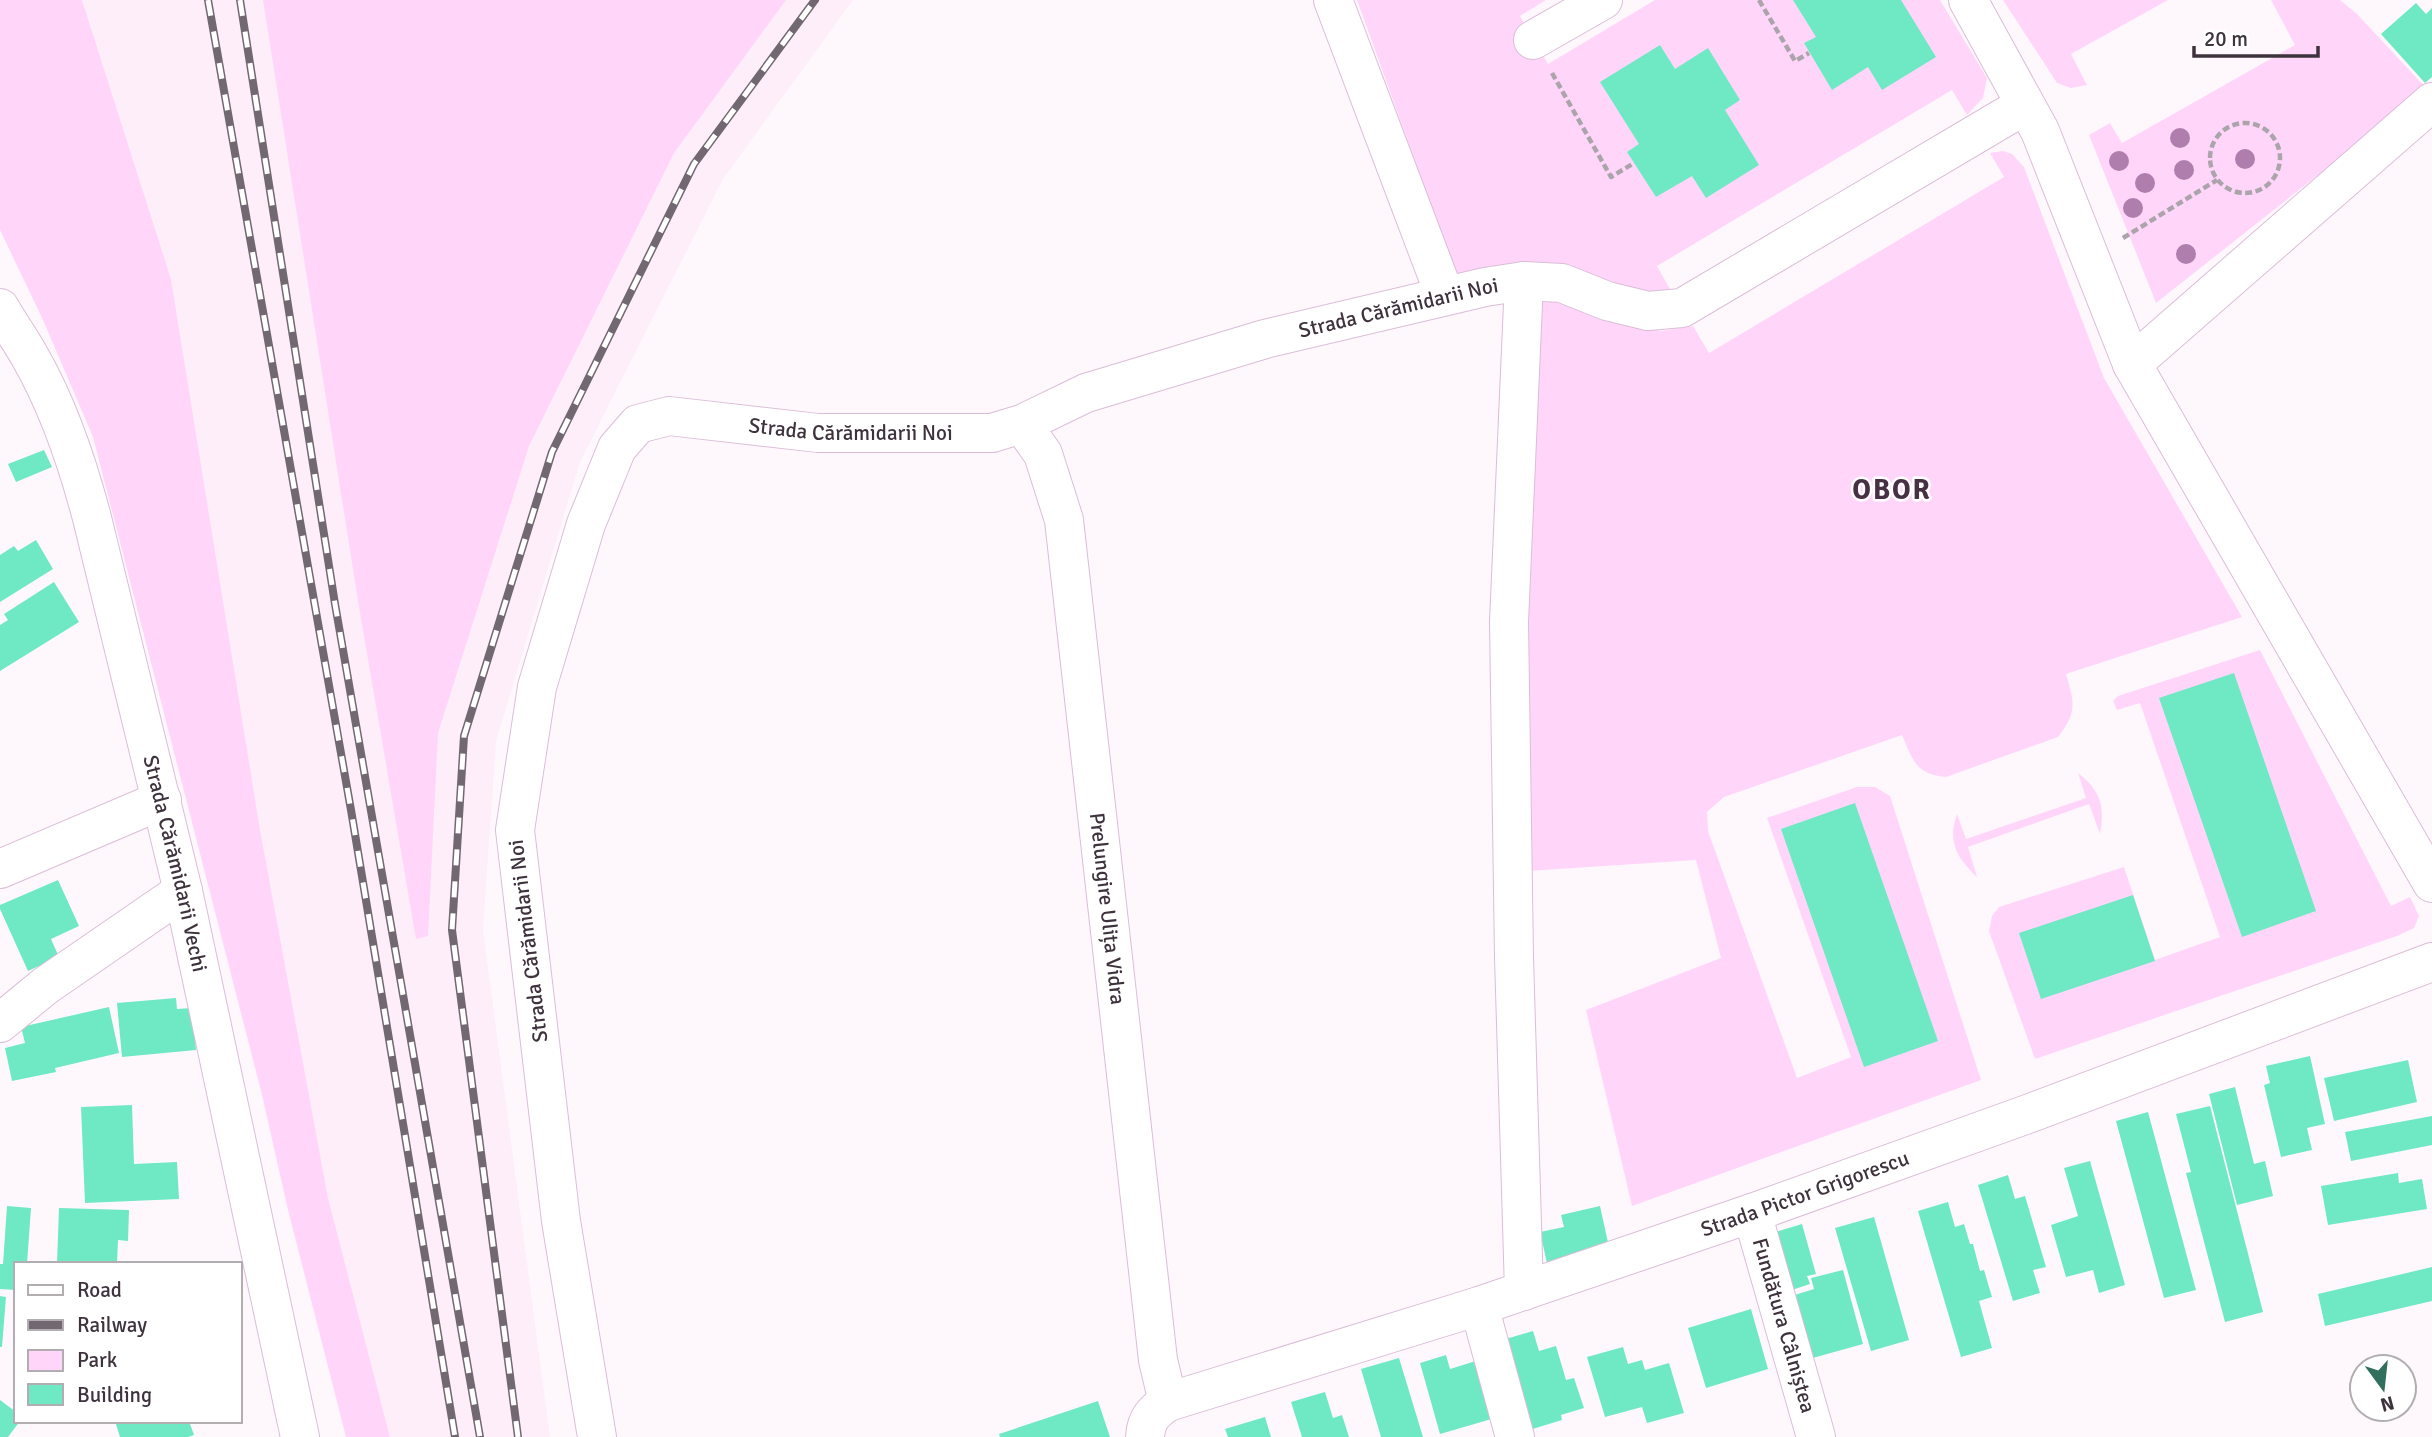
<svg xmlns="http://www.w3.org/2000/svg" width="2432" height="1437" font-family="Signika,sans-serif">
  <style>
    .built { fill: #fdeefa }
    .green { fill: #ffd6f9 }
    .building { fill: #6fe8c4 }
    .lines { fill: none; stroke-linecap: round; stroke-linejoin: round }
    .minor-casing { stroke: #dbbdd7; stroke-width: 40 }
    .path { stroke: #aca4ab; stroke-width: 4.5; stroke-dasharray: 7 3.5; stroke-linecap: butt }
    .minor { stroke: #fff; stroke-width: 38 }
    .rail-casing { stroke: #726871; stroke-width: 8 }
    .rail { stroke: #fff; stroke-width: 5; stroke-dasharray: 16; stroke-linecap: butt }
    .tree { fill: #b07ead }
    .labels { text-anchor: middle; dominant-baseline: central; stroke-width: 5; stroke-linejoin: round; paint-order: stroke }
    .street-label { font-size: 21px; fill: #3e323c; stroke: #fff }
    .district-label { font-size: 28px; font-weight: bold; letter-spacing: 2px; fill: #472f44; stroke: #fff }
  </style>
  <rect width="100%" height="100%" fill="#fef8fd"/>
  <!-- built -->
  <path class="built" d="M82,0H853L723,179L580,462L496,741L483,930L550,1437H390L328,1198L260,830L171,279Z"/>
  <!-- green -->
  <path class="green" d="M0,0H82L171,279L260,830L328,1198L390,1437H346L288,1210L262,1095L93,437L43,320L0,230Z
    M263,0H786L674,153L529,446L438,733L428,936L416,939L358,601Z
    M1357,0H1546L1520,16L1548,64L1655,0H1940L1987,78L1983,98L1967,115L1952,90L1657,266L1670,289L1657,293L1627,287L1566,265L1456,275Z
    M2003,0H2168L2071,54L2087,85L2071,88L2057,83Z
    M2271,0H2340L2357,14L2427,89L2156,303L2089,135L2110,123L2122,143L2295,45Z
    M2003,151L2012,154L2024,167L2104,378L2242,617L2066,674C2074,702 2078,712 2058,737L1946,777C1915,774 1913,760 1902,735L1724,797L1707,812L1708,831L1797,1078L1851,1057L1767,818L1857,787H1875L1890,796L1981,1080L1632,1206L1586,1010L1721,958L1696,860L1528,871L1522,618L1538,301H1561L1602,319L1661,331L1693,326L1709,353L2004,177L1990,153Z
    M2260,650L2391,906L2410,897L2419,916L2414,928L2397,936L2035,1059L1989,931L1992,916L1999,907L2124,867L2155,960L2220,937L2140,703L2117,710L2113,701L2118,696Z
    M2078,773C2101,791 2105,806 2100,834L2089,804L1968,847L1977,877C1957,858 1947,842 1957,814L1966,839L2086,798Z"/>
  <!-- building -->
  <path class="building" d="M1793,0H1901L1936,57L1882,90L1868,67L1832,90L1804,43L1816,37Z
    M2416,3L2426,14L2432,8V77L2425,83L2381,34Z
    M1660,45L1675,69L1708,48L1740,100L1725,110L1759,165L1706,198L1692,176L1656,197L1627,152L1639,144L1600,82Z
    M44,450L52,467L16,482L8,464Z
    M36,540L53,569L0,602V555L14,546L18,551Z
    M54,582L79,622L0,671V625L8,620L4,614Z
    M2234,673L2316,911L2242,937L2159,698Z
    M1855,803L1938,1041L1864,1067L1781,829Z
    M58,880L79,926L51,939L59,957L28,971L0,909V905Z
    M2133,895L2155,961L2041,999L2019,933Z
    M176,998L177,1009L192,1008L196,1050L122,1057L117,1003Z
    M109,1007L119,1053L55,1068L56,1072L12,1081L5,1048L25,1043L21,1027Z
    M2310,1056L2325,1124L2307,1128L2312,1150L2281,1157L2264,1085L2270,1083L2266,1066Z
    M2408,1060L2417,1102L2334,1121L2324,1078Z
    M2235,1087L2254,1164L2265,1161L2273,1196L2237,1205L2209,1094Z
    M132,1105L134,1164L177,1162L179,1199L85,1203L81,1107Z
    M2210,1106L2263,1312L2225,1322L2186,1173L2191,1172L2176,1114Z
    M2148,1112L2196,1290L2164,1298L2116,1121Z
    M2432,1116V1145L2351,1161L2345,1132Z
    M2090,1161L2125,1285L2099,1293L2093,1270L2066,1277L2051,1225L2078,1216L2064,1168Z
    M2398,1173L2399,1183L2422,1179L2427,1209L2328,1225L2321,1186Z
    M2008,1175L2015,1199L2025,1196L2046,1267L2033,1270L2040,1293L2013,1301L1978,1185Z
    M1948,1202L1955,1227L1964,1224L1970,1244H1973L1980,1271L1984,1270L1992,1297L1979,1301L1992,1348L1961,1357L1918,1211Z
    M7,1206L31,1208L27,1264H16V1290L0,1289V1264H3Z
    M1600,1206L1609,1247L1547,1263L1540,1232L1564,1227L1561,1215Z
    M59,1208L129,1210L128,1241L118,1240L117,1264H57Z
    M1874,1217L1909,1340L1871,1351L1835,1228Z
    M1802,1224L1816,1274L1807,1276L1810,1284L1783,1293L1766,1235Z
    M2432,1267V1301L2325,1326L2318,1294Z
    M1843,1270L1863,1344L1802,1361L1785,1298L1814,1289L1811,1278Z
    M0,1296L6,1297L2,1347H0Z
    M1751,1309L1768,1369L1706,1388L1688,1328Z
    M1533,1331L1539,1351L1556,1346L1566,1380L1574,1378L1584,1408L1561,1415L1562,1420L1526,1431L1499,1341Z
    M1623,1347L1628,1364L1642,1360L1645,1370L1669,1363L1684,1413L1647,1423L1642,1407L1605,1417L1587,1357Z
    M1446,1355L1450,1369L1479,1360L1495,1418L1440,1434L1420,1363Z
    M1399,1358L1423,1437H1381L1361,1369Z
    M1325,1392L1333,1418L1342,1415L1349,1437H1302L1291,1402Z
    M0,1400L16,1412V1421H20L8,1437H0Z
    M1098,1401L1110,1437H1000L999,1434Z
    M1265,1417L1271,1437H1228L1225,1429Z
    M115,1421H189L194,1435L188,1437H120Z"/>
  <g class="lines">
    <defs>
      <g id="minor">
        <path d="M1333,0L1445,296"/>
        <path d="M1968,0L2040,131L2132,364L2432,883"/>
        <path d="M1533,40L1603,0"/>
        <path d="M1524,281L1509,622L1514,957L1524,1291"/>
        <path id="s1" d="M0,308C9,324 20,339 29,355C58,405 77,461 92,518L183,891L300,1437"/>
        <path d="M2132,364L2432,102"/>
        <path id="s2" d="M1022,424L1043,454L1064,520L1158,1360L1168,1402"/>
        <path d="M0,869L162,800"/>
        <path d="M0,1023L45,986L183,891"/>
        <path id="s3" d="M1752,1213L1816,1437"/>
        <path d="M1479,1306L1515,1437"/>
        <path id="s4" d="M597,1437L561,1221L515,830L537,687L586,524L617,448L638,424L669,416L818,433H992L1022,424L1086,393L1265,339L1485,287L1524,281L1562,283L1607,301L1648,311L1682,308L2025,105"/>
        <path id="s5" d="M1145,1437C1146,1419 1154,1411 1168,1402L1479,1306L1752,1213L2025,1115L2432,962"/>
      </g>
    </defs>
    <!-- minor casing -->
    <use href="#minor" class="minor-casing"/>
    <!-- path -->
    <path class="path" d="M1759,0L1795,61L1809,53
      M1552,73L1611,177L1634,163
      M2210 158a35 35 0 1 1 70 0a35 35 0 1 1-70 0Z
      M2123,238L2217,180"/>
    <!-- minor -->
    <use href="#minor" class="minor"/>
    <defs>
      <path id="rail" d="M208,0L351,810L455,1437
        M240,0L335,604L480,1437
        M518,1437L452,930L464,736L552,452L694,164L815,0"/>
    </defs>
    <!-- rail casing -->
    <use href="#rail" class="rail-casing"/>
    <!-- rail -->
    <use href="#rail" class="rail"/>
  </g>
  <!-- trees -->
  <g class="tree">
    <circle cx="2180" cy="138" r="10"/>
    <circle cx="2245" cy="159" r="10"/>
    <circle cx="2119" cy="161" r="10"/>
    <circle cx="2184" cy="170" r="10"/>
    <circle cx="2145" cy="183" r="10"/>
    <circle cx="2133" cy="208" r="10"/>
    <circle cx="2186" cy="254" r="10"/>
  </g>
  <g class="labels">
    <!-- street labels -->
    <g class="street-label">
      <text stroke="none"><textPath href="#s4" startOffset="1824">Strada Cărămidarii Noi</textPath></text>
      <text stroke="none"><textPath href="#s4" startOffset="1256">Strada Cărămidarii Noi</textPath></text>
      <text stroke="none"><textPath href="#s1" startOffset="586">Strada Cărămidarii Vechi</textPath></text>
      <text stroke="none"><textPath href="#s2" startOffset="497">Prelungire Ulița Vidra</textPath></text>
      <text transform="translate(528 941) rotate(-97)">Strada Cărămidarii Noi</text>
      <text stroke="none"><textPath href="#s5" startOffset="714">Strada Pictor Grigorescu</textPath></text>
      <text stroke="none"><textPath href="#s3" startOffset="117">Fundătura Câlniștea</textPath></text>
    </g>
    <!-- district labels -->
    <g class="district-label">
      <text x="1892" y="490">OBOR</text>
    </g>
  </g>
  <!-- legend -->
  <rect x="14" y="1262" width="228" height="161" fill="#ffffff" stroke="#b2adb1" stroke-width="2"/>
  <rect x="28" y="1285" width="35" height="10" fill="#ffffff" stroke="#b2adb1" stroke-width="2"/>
  <text x="77" y="1297" font-size="21" fill="#3e323c">Road</text>
  <rect x="28" y="1320" width="35" height="10" fill="#726871" stroke="#b2adb1" stroke-width="2"/>
  <text x="77" y="1332" font-size="21" fill="#3e323c">Railway</text>
  <rect x="28" y="1350" width="35" height="21" fill="#ffd6f9" stroke="#b2adb1" stroke-width="2"/>
  <text x="77" y="1367" font-size="21" fill="#3e323c">Park</text>
  <rect x="28" y="1384" width="35" height="21" fill="#6fe8c4" stroke="#b2adb1" stroke-width="2"/>
  <text x="77" y="1402" font-size="21" fill="#3e323c">Building</text>
  <!-- north arrow -->
  <g transform="translate(2383 1388) rotate(165)"><circle r="33" fill="#ffffff" stroke="#b2adb1" stroke-width="2"/>
  <path d="M0-5L12 26L0 18L-12 26Z" fill="#30705d"/>
  <text y="-10" font-size="19" font-weight="bold" text-anchor="middle" fill="#3e323c">N</text>
  </g>
  <!-- scale -->
  <path d="M2194 46v10h124v-10" fill="none" stroke="#3e323c" stroke-width="3.5"/>
  <text x="2204" y="46" font-size="21" fill="#3e323c" stroke="#ffffff" stroke-width="5" paint-order="stroke">20 m</text>
</svg>
